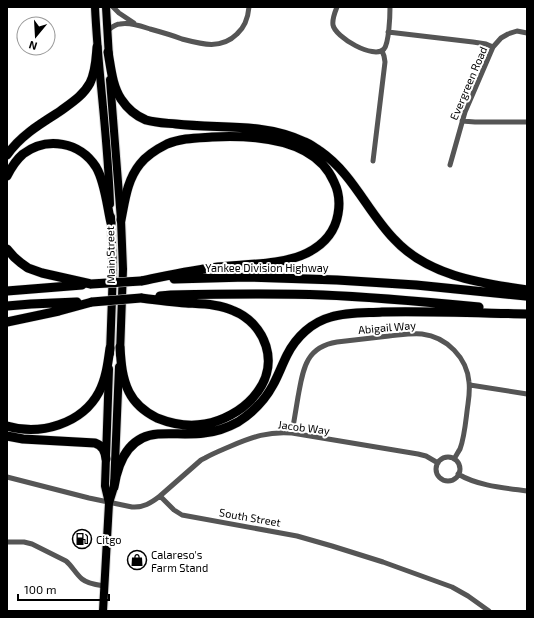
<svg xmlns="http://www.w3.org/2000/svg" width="534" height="618" font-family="'Exo 2',sans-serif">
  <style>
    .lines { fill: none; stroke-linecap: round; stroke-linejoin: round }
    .primary-casing { stroke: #dbdbdb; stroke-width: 10 }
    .highway-casing { stroke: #dbdbdb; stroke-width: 10 }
    .street { stroke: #555; stroke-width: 5 }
    .primary { stroke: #000; stroke-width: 8 }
    .highway { stroke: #000; stroke-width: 9 }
    .highway-bridge-casing { stroke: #dbdbdb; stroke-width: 10; stroke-linecap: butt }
    .highway-bridge { stroke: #000; stroke-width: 9 }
    .labels { text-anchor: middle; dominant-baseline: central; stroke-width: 4; stroke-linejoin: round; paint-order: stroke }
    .street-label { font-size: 11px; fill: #000; stroke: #fff }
    .poi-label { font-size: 11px; fill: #000; stroke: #fff; text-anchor: start }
  </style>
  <rect width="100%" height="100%" fill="#fff"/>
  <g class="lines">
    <defs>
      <path id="primary" d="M95,7C98,73 108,138 110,204
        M106,7L109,58
        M110,80L121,220L123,269L120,354
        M110,353L113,270L111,217
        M109,503L105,486L109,369
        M103,611L109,503L114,487L119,367"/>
      <path id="highway" d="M108,52C111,68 112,85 121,99C127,108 136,116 146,120C156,123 166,123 176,124C203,127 231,126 258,129C274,131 290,135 305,142C310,144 315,148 320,151C353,174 367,211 394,239C428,276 480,283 527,290
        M7,155C20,136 40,124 59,112C71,103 83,96 90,83C96,71 96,59 97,47
        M7,176C11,168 16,160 23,154C47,136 80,142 96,167C105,182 107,206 111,223
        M121,220C125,200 127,180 140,164C147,155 157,149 167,144C181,138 197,138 212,137C252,135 315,138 334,182C339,192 340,203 338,214C335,232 323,245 307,253C283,265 245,264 218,267C192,270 166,276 141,281
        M7,249L14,257L21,263L28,268L42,273L91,284
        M174,279L247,277L337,280L416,285L526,296
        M7,291L82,285
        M160,296L171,295C222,294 273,293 323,295C375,297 427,302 479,307
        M7,306L31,304L77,302
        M7,322L59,311L92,302
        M120,347C121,363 122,378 129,392C135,404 145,412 157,418C172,424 189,427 205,424C240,418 278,385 266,346C261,330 249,317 234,311C220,304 202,304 186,303C171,302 156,300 141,298
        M7,426C40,436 82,424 99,392C106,379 108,363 110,348
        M7,436L23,439L95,443C103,446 105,451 106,459
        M114,487C118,462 129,436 158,434C173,433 189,435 204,433C215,432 227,428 238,422C252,413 265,400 273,385C278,376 282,365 287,355C296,337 312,322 331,317C347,312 366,313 382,312C430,311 479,313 527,314"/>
    </defs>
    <!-- primary casing -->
    <use href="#primary" class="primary-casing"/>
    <!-- highway casing -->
    <use href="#highway" class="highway-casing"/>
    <!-- street -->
    <path class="street" d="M113,7L119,13L134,23
      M337,7C335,12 332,19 333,25C335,37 374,60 384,49C389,43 390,16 390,7
      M107,31C111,28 115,24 120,24C130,22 141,26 150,29C161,32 172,35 182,39C201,44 221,50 237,34C245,27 248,18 249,7
      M388,32L473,42L486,44L493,47
      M462,121L475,122H527
      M373,161L385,62L384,56L382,51
      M450,165L465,112L493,47L501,38L508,34L517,31L527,33
      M470,385L527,394
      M292,433C294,421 296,409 298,397C303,370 305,347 337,342C355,340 372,338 389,336C400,335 411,333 422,334C447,337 467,358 469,382C470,390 469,397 468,404C466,417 465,436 460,449C458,452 456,456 454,459
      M436 469a12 12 0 1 1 24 0a12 12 0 1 1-24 0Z
      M458,474C478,486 505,488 527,491
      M7,477L89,498L132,507C143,508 151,503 160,496L174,510L182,515L297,536L332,546L383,562L452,587L468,596L489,611
      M160,496L201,460L205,458C214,453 222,450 231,446C252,437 269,431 292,433L418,454L426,456L438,463
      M7,542H24L32,544L66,561C72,566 76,574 82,579C88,584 97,585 104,586"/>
    <!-- primary -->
    <use href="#primary" class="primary"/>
    <!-- highway -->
    <use href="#highway" class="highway"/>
    <defs>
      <path id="highway-bridge" d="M91,284L141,281
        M92,302L141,298"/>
    </defs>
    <!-- highway-bridge casing -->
    <use href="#highway-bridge" class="highway-bridge-casing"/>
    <!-- highway-bridge -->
    <use href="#highway-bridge" class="highway-bridge"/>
  </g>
  <!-- icons -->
  <defs>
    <symbol id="fuel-ring" viewBox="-11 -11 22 22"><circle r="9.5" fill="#fff" stroke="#000" stroke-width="1.5"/><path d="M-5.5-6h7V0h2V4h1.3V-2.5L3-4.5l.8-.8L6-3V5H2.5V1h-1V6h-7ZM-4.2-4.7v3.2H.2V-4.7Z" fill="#000"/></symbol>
    <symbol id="shop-ring" viewBox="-11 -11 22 22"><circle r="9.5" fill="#fff" stroke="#000" stroke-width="1.5"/><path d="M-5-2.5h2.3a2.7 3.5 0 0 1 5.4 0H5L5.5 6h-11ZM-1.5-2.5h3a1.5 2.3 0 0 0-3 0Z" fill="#000"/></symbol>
  </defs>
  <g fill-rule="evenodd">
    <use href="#fuel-ring" x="71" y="528" width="22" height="22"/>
    <use href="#shop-ring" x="126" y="549" width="22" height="22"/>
  </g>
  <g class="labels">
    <!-- street labels -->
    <g class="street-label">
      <text transform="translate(468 83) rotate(-67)">Evergreen Road</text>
      <text transform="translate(110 255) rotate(-91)">Main Street</text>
      <text x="267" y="267">Yankee Division Highway</text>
      <text transform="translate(387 327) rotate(-5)">Abigail Way</text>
      <text transform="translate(304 427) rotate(7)">Jacob Way</text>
      <text transform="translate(250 517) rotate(10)">South Street</text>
    </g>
    <!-- poi labels -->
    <g class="poi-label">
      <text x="96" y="539">Citgo</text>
      <text x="151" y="554">Calareso's<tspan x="151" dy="13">Farm Stand</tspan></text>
    </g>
  </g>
  <!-- border -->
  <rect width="534" height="618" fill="none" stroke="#000000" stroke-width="16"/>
  <!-- north arrow -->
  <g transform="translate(36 36) rotate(198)"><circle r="19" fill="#ffffff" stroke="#999999"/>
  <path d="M0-3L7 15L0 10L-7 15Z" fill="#000000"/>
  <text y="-6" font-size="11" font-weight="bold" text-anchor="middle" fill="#000000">N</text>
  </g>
  <!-- scale -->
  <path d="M18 594v6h91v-6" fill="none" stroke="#000000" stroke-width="2"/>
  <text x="24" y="594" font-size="12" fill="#000000" stroke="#ffffff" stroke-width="3" paint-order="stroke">100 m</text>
</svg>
